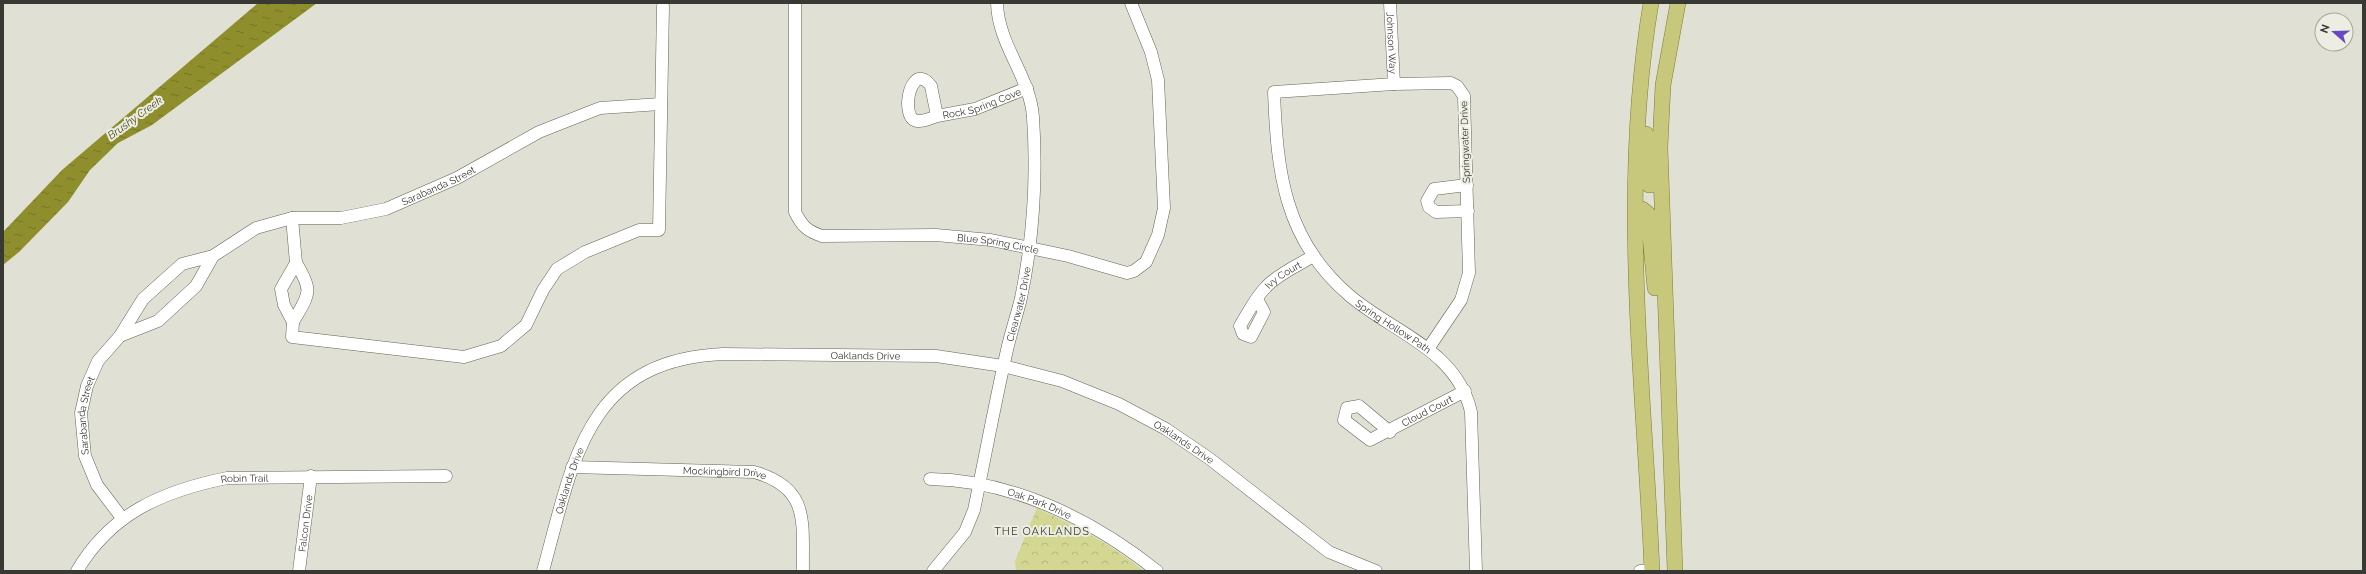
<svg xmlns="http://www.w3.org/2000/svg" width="2366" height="574" font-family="Raleway,sans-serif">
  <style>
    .park { fill: url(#park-crowns) }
    .water { fill: url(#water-ripples) }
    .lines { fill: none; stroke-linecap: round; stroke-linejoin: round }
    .minor-casing { stroke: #636459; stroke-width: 13 }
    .major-casing { stroke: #7e7f2c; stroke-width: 16 }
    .minor { stroke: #fff; stroke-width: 12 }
    .major { stroke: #c8c87d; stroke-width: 15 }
    .labels { text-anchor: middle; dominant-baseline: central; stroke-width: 4; stroke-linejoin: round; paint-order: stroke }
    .street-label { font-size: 10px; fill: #393934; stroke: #edeee1 }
    .water-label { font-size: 11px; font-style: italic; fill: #484921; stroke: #edeee1 }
    .neighbourhood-label { font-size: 11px; letter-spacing: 1px; fill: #393934; stroke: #edeee1 }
  </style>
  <defs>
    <pattern id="park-crowns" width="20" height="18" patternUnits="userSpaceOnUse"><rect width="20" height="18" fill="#d4d791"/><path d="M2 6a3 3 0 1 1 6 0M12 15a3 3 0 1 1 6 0" fill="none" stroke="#b7b97e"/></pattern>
    <pattern id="water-ripples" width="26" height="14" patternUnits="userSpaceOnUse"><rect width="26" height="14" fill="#8e8f2c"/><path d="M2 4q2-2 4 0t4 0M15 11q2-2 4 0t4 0" fill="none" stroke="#757626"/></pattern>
  </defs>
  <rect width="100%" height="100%" fill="#e0e1d4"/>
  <!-- park -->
  <path class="park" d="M1037,508C1075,526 1111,544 1144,571H1016L1015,561Z"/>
  <!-- water -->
  <path class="water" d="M258,3H317L152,125L118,143L90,170L68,202L19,252L3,265V232L62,170Z"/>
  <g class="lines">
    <defs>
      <g id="minor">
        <path id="s1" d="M795,3V212C802,226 807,231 822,236L936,235L991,240L1068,256L1127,273L1134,271L1146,262L1158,235L1164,208L1158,80L1151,52L1131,3"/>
        <path id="s2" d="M1390,3L1394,84"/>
        <path id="s3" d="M937,116C919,123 908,126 908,102C909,88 917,68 931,86L937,116L975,109L1027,88"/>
        <path d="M1467,185L1434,189L1427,201L1429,207L1436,212L1468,211"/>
        <path d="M292,218L296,263"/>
        <path d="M296,263C314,292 309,294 293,322L284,305L281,289Z"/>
        <path id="s4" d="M1257,299L1264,312L1251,337L1243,334L1240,326C1248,313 1255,298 1266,287C1278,274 1299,265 1313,256"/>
        <path d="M293,322L292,337L464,357L501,346L526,325L543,290L557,269L585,252L639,230H659L663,6"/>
        <path d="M120,336L158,321L196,286L213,256"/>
        <path id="s5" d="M1428,349L1461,300L1469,273L1464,96L1457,86L1451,83L1394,84L1274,92C1277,172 1284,240 1350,296C1394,333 1457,350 1471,412L1476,571"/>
        <path id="s6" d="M1390,432L1359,406L1347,408L1344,420L1370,440L1465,391"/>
        <path id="s7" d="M572,467L754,472C811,488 802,523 803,571"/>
        <path id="s8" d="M930,479C1013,480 1093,520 1157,571"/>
        <path id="s9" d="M122,518L97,485L85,456L81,413L87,386L98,361L120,336L143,299L182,264L213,256L256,228L292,218H341L386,209L457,178L539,132L600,108L661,104"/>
        <path id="s10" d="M77,571C111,513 163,491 227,478L446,476"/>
        <path id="s11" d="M299,571L311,476"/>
        <path id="s12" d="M543,571C573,463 585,360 723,354L936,356L1003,366L1062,381L1119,404L1166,429L1210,459L1329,552L1376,571"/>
        <path id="s13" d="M933,571L965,532L974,510C985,457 995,403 1007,350C1011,332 1017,315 1021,298C1033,240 1037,176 1033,117C1030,76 998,45 997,3"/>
        <path d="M1640,571L1652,570"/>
      </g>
      <path id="major" d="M1651,3C1619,191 1644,382 1652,571
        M1646,134L1647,183L1649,185H1660
        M1635,209H1642L1648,214L1655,288
        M1675,571L1660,147L1663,85L1678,3"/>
    </defs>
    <!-- minor casing -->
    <use href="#minor" class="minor-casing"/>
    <!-- major casing -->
    <use href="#major" class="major-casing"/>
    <!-- minor -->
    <use href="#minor" class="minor"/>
    <!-- major -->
    <use href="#major" class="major"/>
  </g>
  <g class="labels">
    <!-- street labels -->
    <g class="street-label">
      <text stroke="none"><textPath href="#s2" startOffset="40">Johnson Way</textPath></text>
      <text stroke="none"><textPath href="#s3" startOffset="162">Rock Spring Cove</textPath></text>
      <text transform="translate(1465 142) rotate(-92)">Springwater Drive</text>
      <text stroke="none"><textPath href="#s9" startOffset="573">Sarabanda Street</textPath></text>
      <text stroke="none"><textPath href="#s1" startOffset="423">Blue Spring Circle</textPath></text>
      <text stroke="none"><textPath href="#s4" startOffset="128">Ivy Court</textPath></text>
      <text stroke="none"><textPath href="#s13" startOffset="285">Clearwater Drive</textPath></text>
      <text stroke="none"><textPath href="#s5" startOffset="739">Spring Hollow Path</textPath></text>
      <text stroke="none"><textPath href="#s12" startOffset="453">Oaklands Drive</textPath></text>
      <text stroke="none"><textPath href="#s6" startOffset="162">Cloud Court</textPath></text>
      <text stroke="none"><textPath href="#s9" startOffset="114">Sarabanda Street</textPath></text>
      <text stroke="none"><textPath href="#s12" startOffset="789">Oaklands Drive</textPath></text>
      <text stroke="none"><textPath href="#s7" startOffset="153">Mockingbird Drive</textPath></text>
      <text stroke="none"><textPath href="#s10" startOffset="200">Robin Trail</textPath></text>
      <text stroke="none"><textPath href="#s12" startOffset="94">Oaklands Drive</textPath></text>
      <text stroke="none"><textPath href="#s8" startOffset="113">Oak Park Drive</textPath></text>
      <text stroke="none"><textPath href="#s11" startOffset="48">Falcon Drive</textPath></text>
    </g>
    <!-- water labels -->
    <g class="water-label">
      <text transform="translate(135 118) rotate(-36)">Brushy Creek</text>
    </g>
    <!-- neighbourhood labels -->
    <g class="neighbourhood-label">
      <text x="1042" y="531">THE OAKLANDS</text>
    </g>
  </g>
  <!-- border -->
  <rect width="2366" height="574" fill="none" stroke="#393934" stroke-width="8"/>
  <!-- north arrow -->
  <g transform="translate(2334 32) rotate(290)"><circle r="19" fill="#edeee1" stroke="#a5a69c"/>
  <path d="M0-3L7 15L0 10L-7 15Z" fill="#6748c1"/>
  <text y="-6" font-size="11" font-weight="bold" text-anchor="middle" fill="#393934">N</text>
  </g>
</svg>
